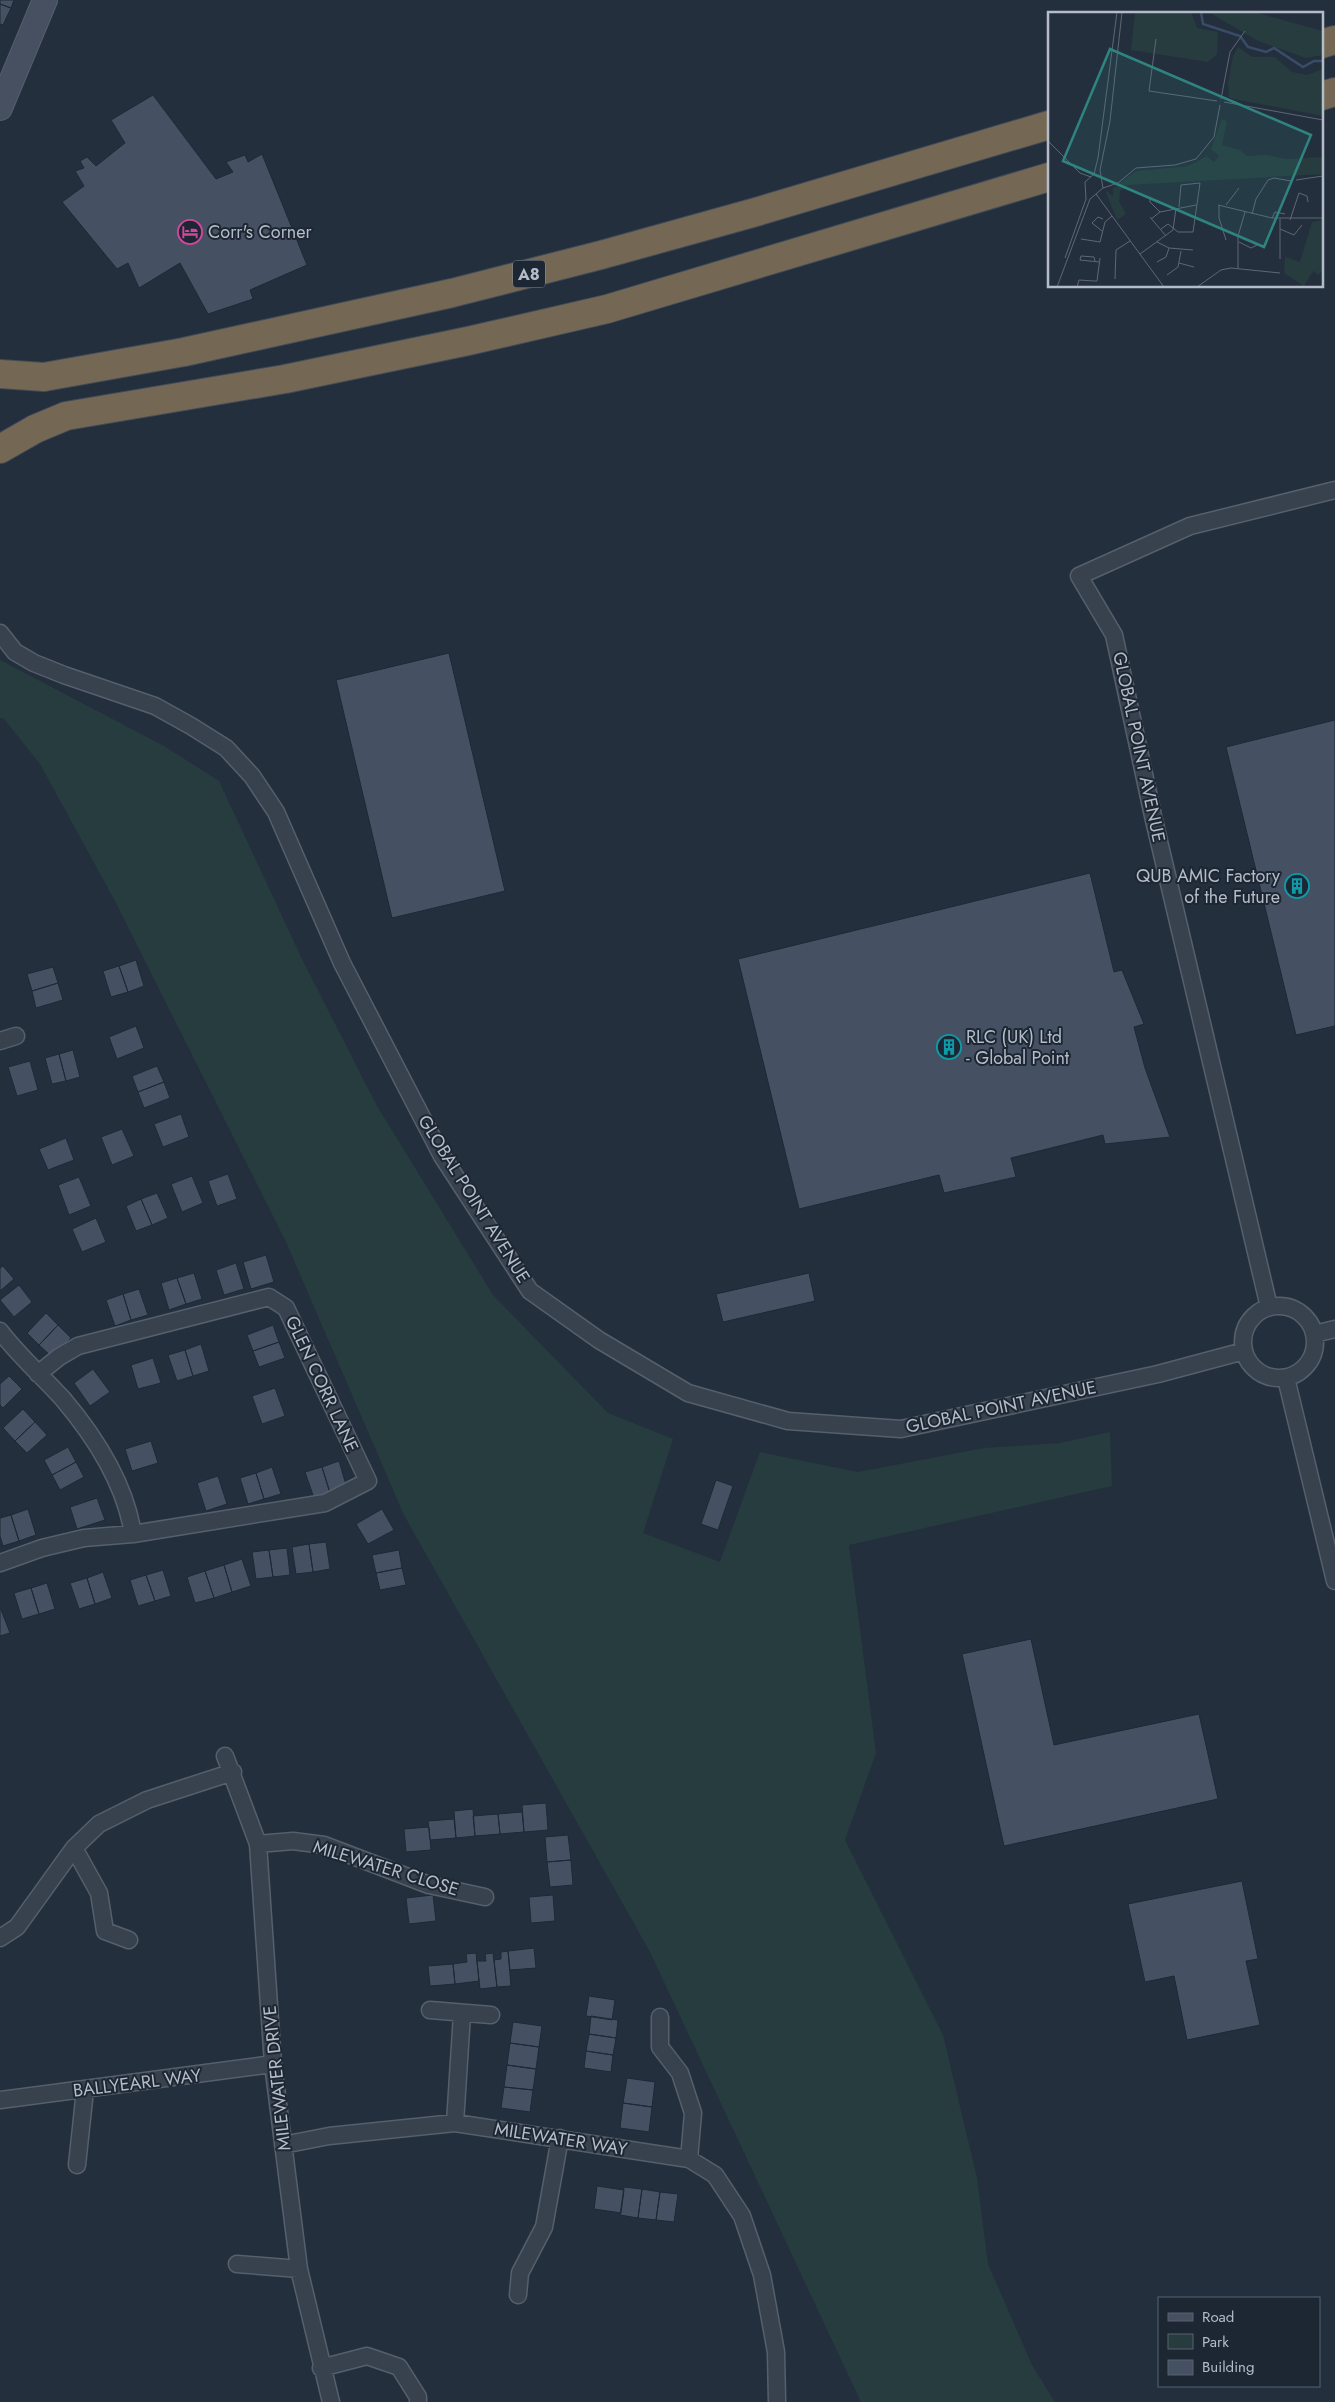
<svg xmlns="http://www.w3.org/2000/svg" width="1335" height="2402" font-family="Jost,sans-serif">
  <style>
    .green { fill: #263c3f }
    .building { fill: #455162; stroke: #1f2835 }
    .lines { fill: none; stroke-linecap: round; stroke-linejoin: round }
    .street-casing { stroke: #565f6c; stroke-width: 19 }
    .secondary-casing { stroke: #565f6c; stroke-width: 26 }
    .highway-casing { stroke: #434c59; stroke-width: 30 }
    .street { stroke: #38414e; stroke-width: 16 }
    .secondary { stroke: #465061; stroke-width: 24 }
    .highway { stroke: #746855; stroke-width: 28 }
    .labels { text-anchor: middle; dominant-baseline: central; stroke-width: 4; stroke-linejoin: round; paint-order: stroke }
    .shield { fill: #1d2633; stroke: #878f9c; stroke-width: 1 }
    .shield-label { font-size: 16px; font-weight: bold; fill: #b4bcc9 }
    .poi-label { font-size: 18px; fill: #b4bcc9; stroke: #1d2633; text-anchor: start }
    .street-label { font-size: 18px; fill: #b4bcc9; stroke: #1d2633 }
    .inset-river { fill: none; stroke: #394c67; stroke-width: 2.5 }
    .inset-road { fill: none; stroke: #5e6776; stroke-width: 1 }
    .view { fill: #308480; fill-opacity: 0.15; stroke: #308480; stroke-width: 2.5 }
    .inset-edge { fill: none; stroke: #b4bcc9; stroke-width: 2.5 }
  </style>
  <rect width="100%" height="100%" fill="#242f3e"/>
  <!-- green -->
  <path class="green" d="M0,660L164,746L219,781L302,959L377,1106L493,1295L608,1413L673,1439L643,1533L720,1562L760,1452L858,1472L984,1448L1060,1443L1110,1432L1112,1486L849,1545L876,1753L845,1840L943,2035L977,2178L988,2264L1032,2365L1055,2402H861L650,1952L404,1515L286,1242L116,903L40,764L4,719L0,718Z"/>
  <!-- building -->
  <path class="building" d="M0,0H14L11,8L0,4Z
    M0,4L11,8L3,25L0,24Z
    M153,95L216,179L233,172L226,162L245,155L248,162L262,154L307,265L250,290L253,299L208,314L180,263L139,288L128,263L117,269L62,202L84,186L75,171L84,168L80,161L87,157L96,166L125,143L111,120Z
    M449,653L505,891L392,918L336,680Z
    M1335,720V1026L1296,1035L1226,747Z
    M1090,873L1114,972L1122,970L1144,1024L1134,1027L1145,1068L1170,1137L1105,1144L1103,1135L1011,1158L1016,1177L944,1193L939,1175L799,1209L738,959Z
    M136,960L144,986L128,992L119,966Z
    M119,966L128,992L111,997L103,971Z
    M53,967L58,983L32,991L27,974Z
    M58,983L63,1000L36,1008L32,991Z
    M136,1026L144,1048L117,1059L109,1037Z
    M73,1050L80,1077L66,1081L59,1054Z
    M59,1054L66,1081L52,1084L45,1058Z
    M30,1061L38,1090L17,1096L8,1067Z
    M157,1066L164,1082L138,1092L132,1076Z
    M164,1082L170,1098L144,1108L138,1092Z
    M181,1114L189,1137L163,1147L154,1124Z
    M122,1129L134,1156L112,1165L101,1137Z
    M66,1138L74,1160L48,1170L39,1149Z
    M228,1174L237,1199L217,1206L208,1181Z
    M192,1176L203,1203L182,1212L171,1184Z
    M79,1177L91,1206L69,1215L58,1185Z
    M157,1193L168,1218L152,1225L141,1199Z
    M141,1199L152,1225L136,1231L126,1206Z
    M96,1218L106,1242L82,1252L72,1229Z
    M266,1255L274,1282L251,1289L243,1262Z
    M236,1263L244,1289L224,1295L216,1270Z
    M3,1266L14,1279L0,1291V1268Z
    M194,1273L202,1299L186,1304L177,1278Z
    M809,1273L815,1301L723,1322L716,1294Z
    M177,1278L186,1304L169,1310L161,1283Z
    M19,1285L32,1302L14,1317L0,1300Z
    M139,1289L148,1315L131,1320L123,1294Z
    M123,1294L131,1320L115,1326L106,1300Z
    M46,1313L58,1325L39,1345L27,1333Z
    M58,1325L71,1338L52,1357L39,1345Z
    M273,1325L279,1342L253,1351L247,1335Z
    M279,1342L285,1358L259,1367L253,1351Z
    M201,1344L209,1371L193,1376L185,1350Z
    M185,1350L193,1376L177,1381L168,1355Z
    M153,1358L161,1383L138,1389L131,1365Z
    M93,1369L110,1392L90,1406L74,1383Z
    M9,1376L22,1389L3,1408L0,1405V1384Z
    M275,1388L285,1416L262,1424L252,1396Z
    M23,1409L35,1422L15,1441L3,1428Z
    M35,1422L47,1435L27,1453L15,1441Z
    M151,1441L158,1463L132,1471L125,1449Z
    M68,1447L76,1462L52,1475L44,1460Z
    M339,1461L347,1488L330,1493L322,1467Z
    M76,1462L84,1477L60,1490L52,1475Z
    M272,1467L281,1494L264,1499L256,1473Z
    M322,1467L330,1493L314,1498L305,1472Z
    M256,1473L264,1499L248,1504L240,1478Z
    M218,1476L227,1504L206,1511L197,1483Z
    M716,1480L733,1486L718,1530L701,1524Z
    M97,1498L105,1520L77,1529L70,1507Z
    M28,1509L36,1535L19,1541L11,1515Z
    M382,1509L394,1530L368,1544L356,1524Z
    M11,1515L19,1541L3,1546L0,1536V1518Z
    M326,1542L330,1569L313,1572L309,1544Z
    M309,1544L313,1572L296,1574L292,1547Z
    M287,1548L290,1575L273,1577L269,1550Z
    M269,1550L273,1577L256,1579L252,1552Z
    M399,1550L402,1568L376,1573L372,1555Z
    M242,1559L251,1586L232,1592L224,1565Z
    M224,1565L232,1592L214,1598L205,1571Z
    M402,1568L406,1585L380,1590L376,1573Z
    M163,1570L171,1596L155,1601L146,1575Z
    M205,1571L214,1598L195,1603L187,1577Z
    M103,1572L112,1598L95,1604L87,1578Z
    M146,1575L155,1601L138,1606L130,1580Z
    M87,1578L95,1604L79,1609L70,1583Z
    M47,1583L55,1609L39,1614L31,1588Z
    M31,1588L39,1614L22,1619L14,1593Z
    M0,1607L10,1633L0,1636Z
    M1031,1639L1054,1745L1199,1714L1218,1799L1004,1846L962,1654Z
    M546,1803L548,1830L524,1832L522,1805Z
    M473,1809L475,1836L456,1838L454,1811Z
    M522,1812L524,1832L500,1834L498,1814Z
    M498,1814L500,1834L475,1836L473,1816Z
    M454,1819L456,1838L430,1840L428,1821Z
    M429,1827L431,1850L406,1852L404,1829Z
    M568,1835L571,1860L547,1862L545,1837Z
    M571,1860L573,1885L550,1887L547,1862Z
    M1242,1881L1258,1959L1246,1961L1260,2025L1187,2040L1174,1976L1145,1982L1128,1904Z
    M433,1895L436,1921L409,1924L406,1898Z
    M553,1895L555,1921L531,1923L529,1897Z
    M534,1948L536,1968L510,1970L508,1951Z
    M508,1951L511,1986L497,1987L494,1960L501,1959V1952Z
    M476,1953L479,1981L455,1984L453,1964L467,1962L466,1954Z
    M493,1953L497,1987L480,1989L477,1961H486L485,1954Z
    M453,1964L455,1984L430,1986L428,1966Z
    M589,1996L615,2000L612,2020L586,2016Z
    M591,2016L618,2020L616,2038L589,2034Z
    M513,2022L542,2026L539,2047L510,2043Z
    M589,2034L616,2038L613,2055L586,2051Z
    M510,2043L539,2047L536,2069L507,2065Z
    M586,2051L613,2055L611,2072L584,2068Z
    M507,2065L536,2069L533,2090L504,2087Z
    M627,2078L655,2082L652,2107L623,2103Z
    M504,2087L533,2090L530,2112L501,2108Z
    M623,2103L652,2107L649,2132L620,2128Z
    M597,2186L624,2190L621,2213L594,2209Z
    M624,2187L642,2189L638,2218L620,2215Z
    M642,2189L660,2192L656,2220L638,2218Z
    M660,2192L678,2194L674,2222L656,2220Z"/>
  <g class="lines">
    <defs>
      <path id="street" d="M0,633L15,652L34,663L64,675L155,706L191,726L226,748L252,776L276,812L342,963L442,1156L530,1291L599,1340L688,1393L788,1421L901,1429L1158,1374L1244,1351
        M0,1041L16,1036
        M1243 1342a36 36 0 1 1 72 0a36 36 0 1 1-72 0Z
        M1269,1307L1153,816L1114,635L1079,576L1190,526L1335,490
        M0,1331C19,1356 42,1376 63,1399C96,1438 125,1483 133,1534
        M1314,1334L1335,1329
        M1286,1378L1335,1581
        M0,1563L42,1548L84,1538L133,1534L325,1503L368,1481L286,1308L269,1297L78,1346L59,1357L38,1374
        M225,1756L258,1844L273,2064L299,2269L331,2402
        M258,1844L293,1841L324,1845L429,1885L485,1897
        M74,1848L99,1893L105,1931L129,1940
        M0,1938L17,1927L74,1848L99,1824L147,1800L233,1772
        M430,2010L491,2015
        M660,2017V2047L680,2073L693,2113L689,2159
        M0,2100L273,2064
        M455,2123L462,2014
        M283,2145L329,2136L455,2123L689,2159L715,2175L742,2216L762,2275L776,2352L777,2401
        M77,2165L85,2090
        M237,2264L299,2269
        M518,2295L520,2273L544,2227L560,2138
        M321,2368L367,2356L399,2367L418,2397V2402"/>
      <path id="secondary" d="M0,108L45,0"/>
      <path id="highway" d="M1321,44L1335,40
        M1321,96L1335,92
        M0,374L44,377L184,352L452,293L601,255L756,212L1049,125
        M0,449L35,429L66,416L285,379L468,341L607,309L1049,177"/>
    </defs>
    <!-- street casing -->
    <use href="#street" class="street-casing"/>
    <!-- secondary casing -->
    <use href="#secondary" class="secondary-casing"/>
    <!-- highway casing -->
    <use href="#highway" class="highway-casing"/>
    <!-- street -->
    <use href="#street" class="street"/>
    <!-- secondary -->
    <use href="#secondary" class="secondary"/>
    <!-- highway -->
    <use href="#highway" class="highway"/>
  </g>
  <!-- icons -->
  <defs>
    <symbol id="hotel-ring" viewBox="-11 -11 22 22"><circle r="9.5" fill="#1d2633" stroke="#d1479c" stroke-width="1.5"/><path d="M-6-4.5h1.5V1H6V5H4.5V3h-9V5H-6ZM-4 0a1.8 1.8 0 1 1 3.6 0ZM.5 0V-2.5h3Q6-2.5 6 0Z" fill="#d1479c"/></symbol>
    <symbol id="building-ring" viewBox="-11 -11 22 22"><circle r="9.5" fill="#1d2633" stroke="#0f9aa8" stroke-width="1.5"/><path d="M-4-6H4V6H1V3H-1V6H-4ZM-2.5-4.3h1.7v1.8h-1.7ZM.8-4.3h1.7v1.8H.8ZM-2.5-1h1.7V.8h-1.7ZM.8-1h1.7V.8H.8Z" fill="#0f9aa8"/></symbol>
  </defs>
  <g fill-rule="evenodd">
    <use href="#hotel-ring" x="176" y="218" width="28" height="28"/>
    <use href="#building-ring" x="1283" y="872" width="28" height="28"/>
    <use href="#building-ring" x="935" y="1033" width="28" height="28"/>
  </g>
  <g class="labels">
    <!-- shield labels -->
    <rect class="shield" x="513" y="260.5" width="32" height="27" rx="4"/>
    <g class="shield-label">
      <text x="529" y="274">A8</text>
    </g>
    <!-- poi labels -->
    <g class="poi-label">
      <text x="208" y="232">Corr's Corner</text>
      <text x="1280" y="876" text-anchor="end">QUB AMIC Factory<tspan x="1280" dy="21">of the Future</tspan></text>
      <text x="966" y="1037">RLC (UK) Ltd<tspan x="966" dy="21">- Global Point</tspan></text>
    </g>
    <!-- street labels -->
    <g class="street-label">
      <text transform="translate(1139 747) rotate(78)">GLOBAL POINT AVENUE</text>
      <text transform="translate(474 1199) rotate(58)">GLOBAL POINT AVENUE</text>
      <text transform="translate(322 1384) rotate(65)">GLEN CORR LANE</text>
      <text transform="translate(1001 1407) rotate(-12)">GLOBAL POINT AVENUE</text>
      <text transform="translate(386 1868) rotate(17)">MILEWATER CLOSE</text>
      <text transform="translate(277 2078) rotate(-96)">MILEWATER DRIVE</text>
      <text transform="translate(137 2083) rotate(-7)">BALLYEARL WAY</text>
      <text transform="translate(561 2139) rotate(9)">MILEWATER WAY</text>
    </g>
  </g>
  <!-- overview -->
  <g transform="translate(1048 12)">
    <rect width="275" height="275" fill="#242f3e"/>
    <path d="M87,0H143L149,16L170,20L169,42L160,50L83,38ZM206,0L275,19V43L258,46L210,29L162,1ZM190,35L204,45H227L244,60L259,63L275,57V104L181,86L180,71L185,44ZM174,107L179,109L174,133L192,138L199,144L218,143L239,147L275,145V162L80,173L72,179L71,189L78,202L69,208L57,178L65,184V176L88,159L140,154L159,144L166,150L171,144L163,137ZM275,208V259L270,263L265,259L256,274L236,261L237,245L252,250L264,210Z" fill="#263c3f"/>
    <path class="inset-river" d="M153,0L155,12L192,24L200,35L218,40L226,36L255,55L266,49H275"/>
    <path class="inset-road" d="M108,27L101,79L169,89M173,87L182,40L197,19M176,90L275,108M0,129L32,161L43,165M220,168L226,166L243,169M248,168L275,164M55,176L70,171L88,156L127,153L148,147L166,125L172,93M48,182L116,275M102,185V190L112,200M170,193L224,206H275M171,193V206L178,228M178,193L191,176M204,202L208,187L220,168M102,205L118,224M224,206L227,200L237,202M103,207L112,200L148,193M232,207V247M242,208L251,181L259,184L260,190M113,217L120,212L130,220H145L152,171L133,173L131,195M232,217L246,223L254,213M54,219L44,211L50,205L55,207M33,227L52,230L57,210L64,204M109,230L121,236L145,238M191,230L203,236L209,233M92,242L125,218L128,196M17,246L38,187L37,170L46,162L50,146L69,0M47,249L46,245L33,244L32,248L51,250M109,250L118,245L121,236M131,251L146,255M190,256V224L197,200M119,263L130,255L133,239M67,267L68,238L82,229M46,269H49L52,246M9,275L42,187L55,176L52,158L62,109L74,0M29,275L31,268L46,269M149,275L173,258L183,256L232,261"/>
    <path class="view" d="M62,37L263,123L216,235L15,149Z"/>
    <rect width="275" height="275" class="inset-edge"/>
  </g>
  <!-- legend -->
  <rect x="1158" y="2297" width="162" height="90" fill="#1d2633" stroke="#59626f"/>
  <rect x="1168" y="2313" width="25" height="8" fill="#465061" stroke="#59626f"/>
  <text x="1202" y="2322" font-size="15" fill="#b4bcc9">Road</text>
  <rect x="1168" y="2334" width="25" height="15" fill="#263c3f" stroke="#59626f"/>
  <text x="1202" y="2347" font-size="15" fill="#b4bcc9">Park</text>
  <rect x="1168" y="2360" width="25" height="15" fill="#455162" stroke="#59626f"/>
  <text x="1202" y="2372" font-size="15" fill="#b4bcc9">Building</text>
</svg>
